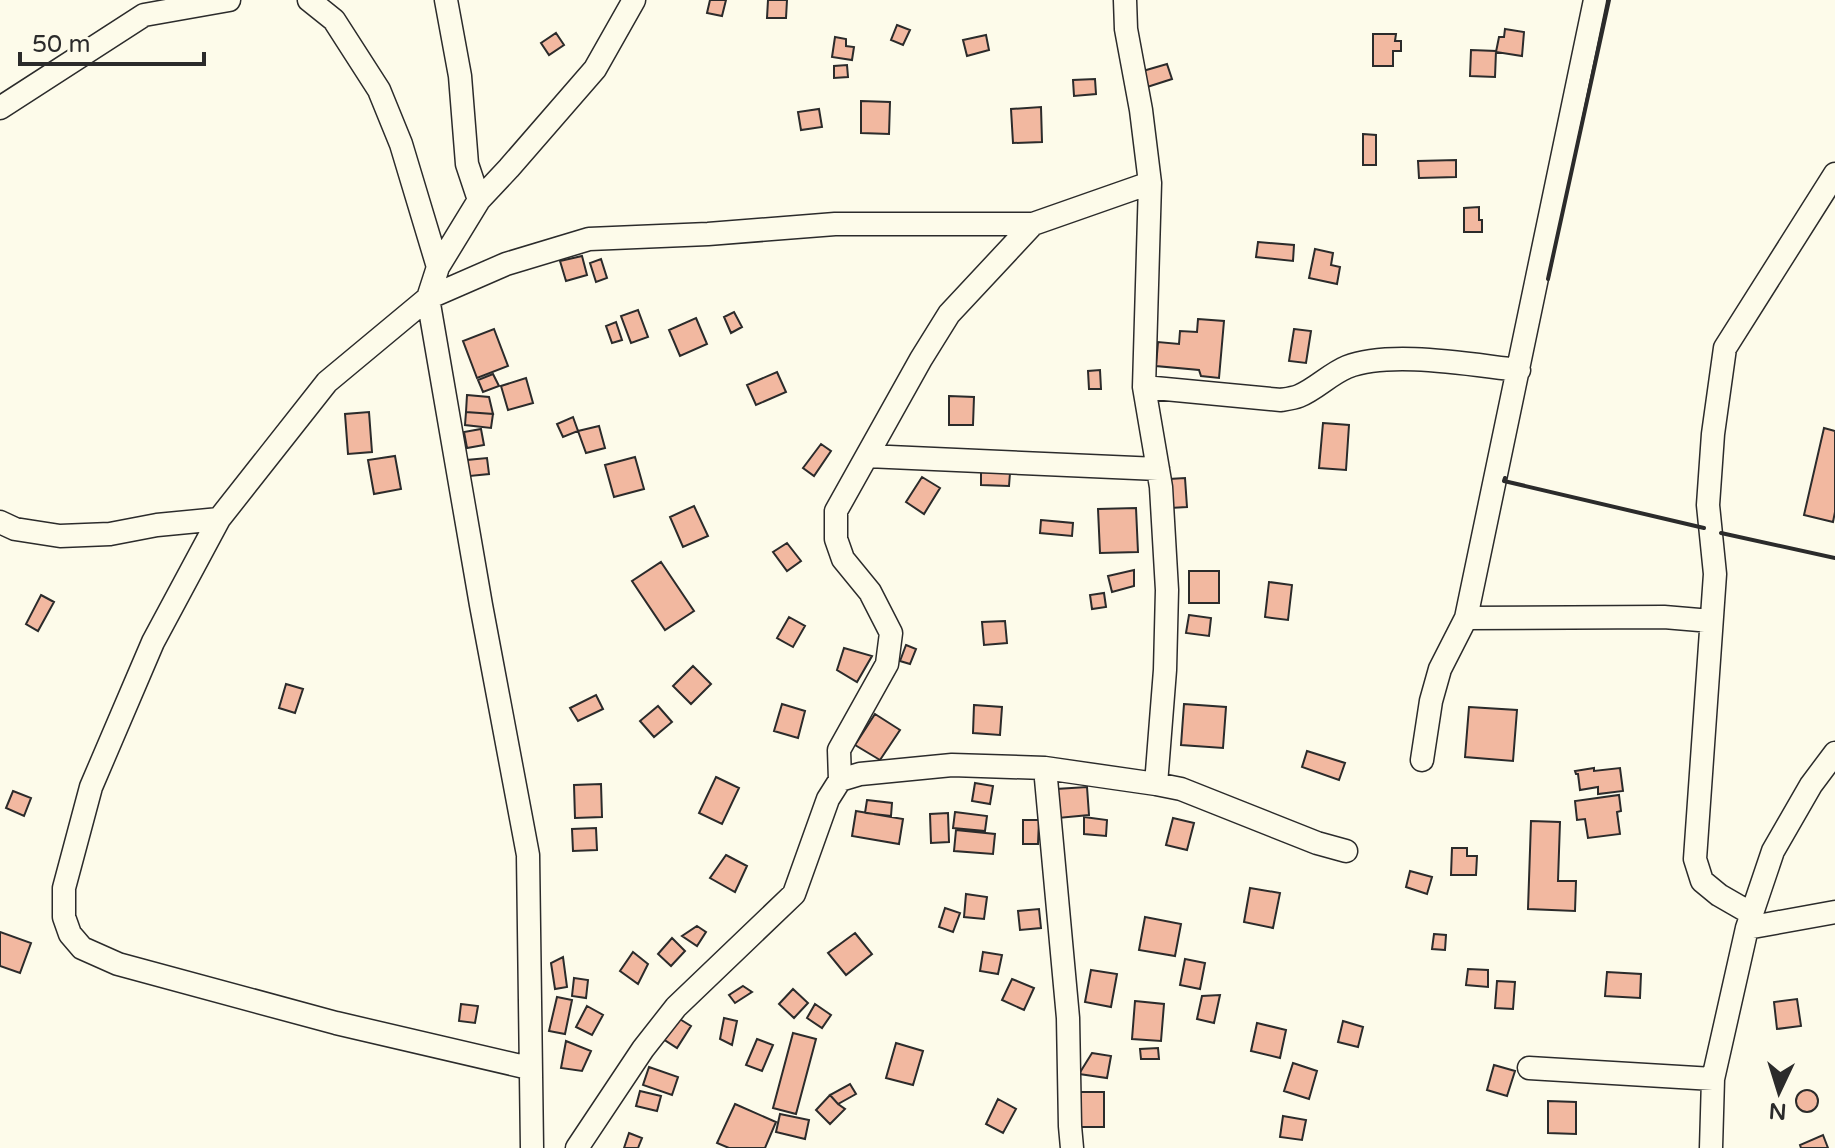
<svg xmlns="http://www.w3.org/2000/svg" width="1835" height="1148" font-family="'Varela Round',sans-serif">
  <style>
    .building { fill: #f2b8a0; stroke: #2b2b2b; stroke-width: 2 }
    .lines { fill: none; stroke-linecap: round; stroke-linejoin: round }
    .street-casing { stroke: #2b2b2b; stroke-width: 25 }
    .street { stroke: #fdfbea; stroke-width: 22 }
    .wall { stroke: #2b2b2b; stroke-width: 4 }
  </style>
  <rect width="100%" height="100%" fill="#fdfbea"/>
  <!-- building -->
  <path class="building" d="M710,0H726L722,16L707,13Z
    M768,0H787L786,18H767Z
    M897,25L910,30L903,45L891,40Z
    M1505,29L1524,32L1522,56L1496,52L1499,37H1504Z
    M556,33L564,45L549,55L541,43Z
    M1373,34H1396L1395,41H1401V51H1393V66H1373Z
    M986,35L989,50L967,56L963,40Z
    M835,37L846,39V46L854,47L852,60L832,57Z
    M1471,50L1496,51L1495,77L1470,76Z
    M1167,64L1172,79L1141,89L1136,73Z
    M847,65L848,77L834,78V66Z
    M1095,79L1096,94L1074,96L1073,80Z
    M861,101L890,102L889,134L861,133Z
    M1041,107L1042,142L1013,143L1011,109Z
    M819,109L822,127L801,130L798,112Z
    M1363,134L1376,135V165H1363Z
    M1456,160V177L1419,178L1418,161Z
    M1479,207V220H1482V232H1464V208Z
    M1258,242L1294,245L1293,261L1256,257Z
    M1315,249L1333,253L1331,265L1340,267L1337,284L1309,278Z
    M582,256L587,275L566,281L560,261Z
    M601,259L607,278L596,282L590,263Z
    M638,310L648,337L631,343L621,316Z
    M734,312L742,327L731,333L724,317Z
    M696,318L707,344L680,356L669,330Z
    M1198,319L1224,321L1219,378L1201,376L1199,370L1156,366L1158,342L1179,344L1180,331L1197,332Z
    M616,322L622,340L612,343L606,326Z
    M494,329L508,366L477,378L463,341Z
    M1294,329L1311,331L1306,363L1289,361Z
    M1100,370L1101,389H1089L1088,371Z
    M777,372L786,392L756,405L747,385Z
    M493,374L499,386L483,392L478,380Z
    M526,378L533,403L508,410L501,386Z
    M467,395L489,397L493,414L466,412Z
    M949,396L974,397L973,425H949Z
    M369,412L372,452L348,454L345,414Z
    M466,412L493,414L491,428L465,425Z
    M573,417L578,431L563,437L557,424Z
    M1323,423L1349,425L1346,470L1319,468Z
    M599,426L605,448L586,453L578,431Z
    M1824,428L1835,431V512L1833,522L1804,515Z
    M481,429L484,445L467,448L464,432Z
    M821,444L831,451L814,476L803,468Z
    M395,456L401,489L374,494L368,460Z
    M635,457L644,489L614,497L605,465Z
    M487,458L489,474L470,476L467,460Z
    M981,472L1010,473L1009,486L981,485Z
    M922,477L940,488L924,514L906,502Z
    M1185,478L1187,507L1170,508L1169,479Z
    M694,506L708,536L683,547L670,517Z
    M1136,508L1138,552L1100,553L1098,509Z
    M1041,520L1073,523L1072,536L1040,533Z
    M787,543L801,561L787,571L773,552Z
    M661,562L694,611L665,630L632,581Z
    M1134,570V586L1112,592L1108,576Z
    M1189,571H1219V603H1189Z
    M1269,582L1292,585L1288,620L1265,617Z
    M1104,593L1106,607L1092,609L1090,595Z
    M41,595L54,602L38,631L26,624Z
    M1189,615L1211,618L1209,636L1186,633Z
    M789,617L805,626L793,647L777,638Z
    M1005,621L1007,643L984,645L982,622Z
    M906,645L916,649L910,664L900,661Z
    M844,648L872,656L857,682L837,670Z
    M693,666L711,684L691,704L673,686Z
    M286,684L303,689L295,713L279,708Z
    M596,695L603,709L578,721L570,708Z
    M782,704L805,711L798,738L774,731Z
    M1184,704L1226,707L1223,748L1181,745Z
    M974,705L1002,707L1000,735L973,733Z
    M658,706L672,722L654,737L640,721Z
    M1469,707L1517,710L1513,761L1465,757Z
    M875,714L900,730L880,760L855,745Z
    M1307,751L1345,763L1339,780L1302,767Z
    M1594,768V771L1620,768L1623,791L1598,794V787L1580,790L1578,774H1576L1575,771Z
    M716,777L739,788L722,824L699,813Z
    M975,783L993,786L990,804L972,801Z
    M601,784L602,817L575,818L574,785Z
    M1087,787L1089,815L1058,818L1056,789Z
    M13,791L31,798L24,816L6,808Z
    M1619,795L1621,811L1617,812L1620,834L1588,838L1585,819L1577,820L1575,801Z
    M867,800L892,803L891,816L865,813Z
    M856,811L903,819L899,844L852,836Z
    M955,812L987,816L985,831L953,828Z
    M948,813L949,842L931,843L930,814Z
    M1084,817L1107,820L1106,836L1084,834Z
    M1173,818L1194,823L1187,850L1166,845Z
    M1023,820H1039L1038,844H1023Z
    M1531,821L1560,822L1558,881H1576L1575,911L1528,909Z
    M596,828L597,850L573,851L572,829Z
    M956,830L995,834L993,854L954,851Z
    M1452,848H1467V856H1477L1476,875H1451Z
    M726,855L747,866L735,892L710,878Z
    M1410,871L1432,877L1427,894L1406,887Z
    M1250,888L1280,893L1273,928L1244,922Z
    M966,894L987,897L984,919L964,917Z
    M945,908L960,913L953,932L939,927Z
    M1039,909L1041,928L1020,930L1018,911Z
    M1145,917L1181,924L1175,956L1139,950Z
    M697,926L706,932L697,946L682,936Z
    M0,932L31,943L20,973L0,966Z
    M855,933L872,954L846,975L828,953Z
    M1434,934L1446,935L1445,950L1432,949Z
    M672,938L685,951L671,966L658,954Z
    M633,952L648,964L638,984L620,971Z
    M983,952L1002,955L998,974L980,971Z
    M563,957L567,987L555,989L551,963Z
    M1185,959L1205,963L1200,989L1180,985Z
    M1468,969L1488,970V987L1466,985Z
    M1091,970L1117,974L1111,1007L1085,1002Z
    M1607,972L1641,974L1640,998L1605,996Z
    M574,978L588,980L586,998L572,996Z
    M1012,979L1034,988L1024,1010L1002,1000Z
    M1497,981L1515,982L1513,1009L1495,1008Z
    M743,986L752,992L735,1003L729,995Z
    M793,989L808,1003L794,1018L779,1004Z
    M1220,995L1214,1023L1197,1019L1202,996Z
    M557,997L572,1000L565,1034L549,1031Z
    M1797,999L1801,1026L1777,1029L1774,1002Z
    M1135,1001L1164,1004L1161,1041L1132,1039Z
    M461,1004L478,1006L475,1023L459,1021Z
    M815,1004L831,1015L822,1028L807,1018Z
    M587,1006L603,1015L592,1035L576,1027Z
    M678,1018L691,1026L677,1048L660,1037Z
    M724,1018L737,1021L732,1045L720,1039Z
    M1343,1021L1363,1027L1358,1047L1338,1042Z
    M1257,1023L1286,1030L1280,1058L1251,1051Z
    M793,1033L816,1039L796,1114L773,1108Z
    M757,1039L773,1045L762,1071L746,1065Z
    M566,1041L591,1051L582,1071L561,1068Z
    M896,1043L923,1051L913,1085L886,1078Z
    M1158,1048L1159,1059H1141L1140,1049Z
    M1092,1053L1111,1056L1107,1078L1079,1074Z
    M1293,1063L1317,1071L1309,1099L1284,1091Z
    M1494,1065L1515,1071L1507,1096L1487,1090Z
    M649,1067L678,1077L672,1095L643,1085Z
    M850,1084L856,1094L838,1104L830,1095Z
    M1796 1101a11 11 0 1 1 22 0a11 11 0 1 1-22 0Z
    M640,1091L661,1096L657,1111L636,1106Z
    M1074,1092H1104V1127H1074Z
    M830,1095L838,1104L845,1109L830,1124L816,1110Z
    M998,1099L1016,1109L1003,1133L986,1124Z
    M1548,1101L1576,1102V1134L1548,1133Z
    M735,1104L776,1122L765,1148H729L717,1143Z
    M780,1114L809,1120L805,1139L776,1132Z
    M1283,1116L1306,1120L1302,1140L1280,1137Z
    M629,1133L642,1138L638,1148H624Z
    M1823,1135L1828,1148H1801L1800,1145Z"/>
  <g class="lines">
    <defs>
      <path id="street" d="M309,0L334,20L379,90L401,144L438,267
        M446,0L460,76L467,164L479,200L438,267L428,298L481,605L528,855L532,1148
        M1125,0L1126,29L1141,110L1150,183L1144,387L1161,487L1167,590L1165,670L1156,784
        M1595,0L1466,618L1664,617L1711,621
        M0,108L144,15L229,0
        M479,200L509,168L595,69L634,0
        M1144,387L1281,400C1287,399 1294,398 1299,396C1316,389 1330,374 1347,367C1391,350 1471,365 1519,370
        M867,456L1158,469
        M0,522L15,529L60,536L110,534L157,525L219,519
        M1422,760L1431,701L1440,669L1466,618
        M1045,768L1068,1018L1070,1126L1072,1148
        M840,780L839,750L887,664L891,633L870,592L843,559L836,539V511L921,359L949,314L1033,224L1150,183
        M1752,914L1719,895L1702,881L1695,859L1715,574L1708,505L1713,434L1725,348L1835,174
        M1747,928L1835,912
        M529,1068L336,1023L118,964L82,948L70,934L64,917V888L91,787L153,642L219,519L327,382L428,298L506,264L589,239L708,234L835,224H1033
        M1529,1068L1713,1079
        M577,1148L643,1049L676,1007L794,894L828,799L840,780L860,774L952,765L1045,768L1156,784L1181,789L1317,843L1346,851
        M1711,1148L1713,1079L1747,928L1773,851L1811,785L1835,753"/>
    </defs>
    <!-- street casing -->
    <use href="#street" class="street-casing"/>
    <!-- street -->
    <use href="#street" class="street"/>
    <!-- wall -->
    <path class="wall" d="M1548,279L1609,0
      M1505,478L1504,481L1704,528
      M1721,533L1835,558"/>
  </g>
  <!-- north arrow -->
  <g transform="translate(1779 1092) rotate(184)" stroke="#fdfbea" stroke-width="6" paint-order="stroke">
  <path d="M0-6L14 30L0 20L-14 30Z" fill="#2b2b2b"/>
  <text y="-12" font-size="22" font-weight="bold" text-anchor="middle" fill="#2b2b2b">N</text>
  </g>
  <!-- scale -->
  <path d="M20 52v12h184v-12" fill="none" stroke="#2b2b2b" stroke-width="4"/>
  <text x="32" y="52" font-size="24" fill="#2b2b2b" stroke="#fdfbea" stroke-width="6" paint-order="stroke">50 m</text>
</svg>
